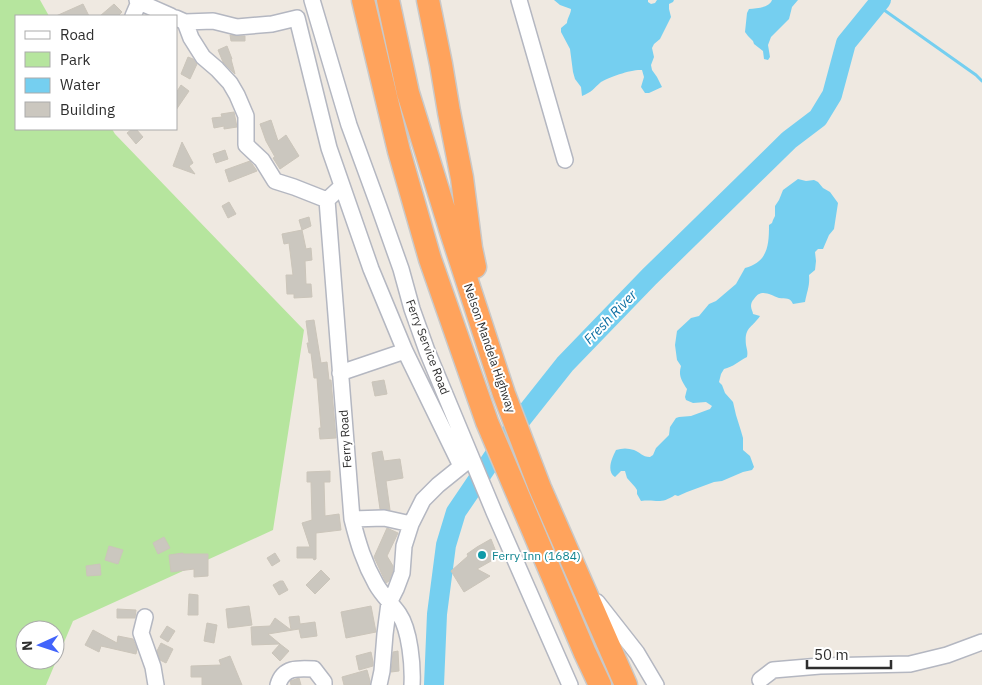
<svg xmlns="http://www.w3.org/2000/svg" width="982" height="685" font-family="'IBM Plex Sans',sans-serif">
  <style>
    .green { fill: #b6e59e; fill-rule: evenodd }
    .water { fill: #75cff0 }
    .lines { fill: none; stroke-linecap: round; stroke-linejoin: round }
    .stream { stroke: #75cff0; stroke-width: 3 }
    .river { stroke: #75cff0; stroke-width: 20 }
    .building { fill: #cbc7bf; stroke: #cbc5ba }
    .minor-casing { stroke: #b4b7c1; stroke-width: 18 }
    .highway-casing { stroke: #c9c9c9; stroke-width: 25 }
    .minor { stroke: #fff; stroke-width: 15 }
    .highway { stroke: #ffa35c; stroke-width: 22 }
    .culture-dot { fill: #0f9aa8; stroke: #fff; stroke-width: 2 }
    .labels { text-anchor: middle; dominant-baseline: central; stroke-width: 4; stroke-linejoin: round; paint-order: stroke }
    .street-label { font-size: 12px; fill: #2e2e2e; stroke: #fff }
    .culture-label { font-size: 12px; fill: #0d838f; stroke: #fff; text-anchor: start }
    .water-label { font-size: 14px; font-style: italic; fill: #0d6fa3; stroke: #fff }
  </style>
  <rect width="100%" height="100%" fill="#efe9e1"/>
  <!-- green -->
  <path class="green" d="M0,0H40L49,16H16V129H112L115,134L304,330L273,530L73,621L46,685H0ZM25,630H55V660H25Z"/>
  <!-- water -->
  <path class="water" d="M554,0H648V2L651,4L655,3L657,0H674L673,2L669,4V9L671,17L660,39L654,44L652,48L654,57L651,65L652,70L657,77L662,87L649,93H645L641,87L644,77L642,70C632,69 609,77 601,82C593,89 592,92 582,96L581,87L575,79L573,72L570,49L561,32V28L567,23C567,18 571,14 571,9L560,5Z
    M772,0H798L792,7L789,19L771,37L768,45L770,57L768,60L764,59L763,51L754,44L753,41L748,36L745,32L747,13L749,9C757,8 769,8 772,0Z
    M798,179L806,181L814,180L818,182L823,188L830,192L838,203L834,229L829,235L823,249H818L815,252L816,261L815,270L809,275C810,286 807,291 805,302L793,304C790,297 786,299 779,298C770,295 761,288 754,299C752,301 751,303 751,306C751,309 753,312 753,314L760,316C752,328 744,327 746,345C747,350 748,352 747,357C739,361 733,367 724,369L721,374L719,382L722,385L725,393L733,402L736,415L741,431L743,438V450L750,456L754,467L752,470L743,472L722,481L714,482L687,492L678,496L675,495C660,505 657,499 641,501L637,494V490L635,487L627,478L625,471H621L615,477C606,471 612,458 616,450C622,448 628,448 634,450C640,452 642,457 650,457L653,455L656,448L669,435L670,427L676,418L679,417L691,416L710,409L712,406L706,402L693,403L686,400L685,397L687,389C682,381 678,376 681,366L677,360L675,345L677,331L691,318L699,316L709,304L716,301L736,284L745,268C768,262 769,245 769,225L772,223L773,220L775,216V206L779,200L783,190Z"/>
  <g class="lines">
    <!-- stream -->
    <path class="stream" d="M877,5L976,75L982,81"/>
    <!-- river -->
    <path class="river" d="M434,685L437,614L446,545L456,512L504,441L565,364L649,277L789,140L818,118L832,95L846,43L881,0"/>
  </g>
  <!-- building -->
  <path class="building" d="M83,4L89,16H56Z
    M114,4L122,12L118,16H100Z
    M230,35L237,36H245V41H231Z
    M227,46L232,59H231L235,74L223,62L218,50Z
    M188,57L193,59L197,64L190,79L181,74Z
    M181,85L189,91L176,110V93Z
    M234,112L237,127L224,129V126L214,128L212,118L222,117L221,114Z
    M271,120L278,141L286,135L299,156L280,169L273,158L275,157L266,141L260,124Z
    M132,129H136L143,137L136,144L127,133Z
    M182,142L193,163L189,166L195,174L173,166Z
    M225,150L228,159L216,163L213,154Z
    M250,161L257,171L229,182L225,170Z
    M229,202L236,214L228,218L222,206Z
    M309,217L311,226L302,230L299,220Z
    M302,230L306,249L311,248L312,260L305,261L306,284H311L312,297L294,298V294H287L286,275H293L289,243L284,244L282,234Z
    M314,320L321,363L327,362L329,380H331L336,438L320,439L319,428H321L317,378H314L311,353H309L307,343H309L306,321Z
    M384,380L387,394L375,396L372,382Z
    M382,451L384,461L400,459L403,478L386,481L390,510L380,509L372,453Z
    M330,471V482H324L325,516L339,514L341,530L316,533V559L314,560L313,558H297V547H310L302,523L312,520L311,482H307V472Z
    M387,528L398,533L387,556L393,566V571L389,581L386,583L374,557Z
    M164,537L170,548L158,554L153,543Z
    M491,539L498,557L477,569L490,576L464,592L451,571L468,556L467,554L477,547Z
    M109,546L123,550L118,564L105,560Z
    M183,553V554H208V576L194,577V569L171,572L169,555Z
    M275,553L280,561L272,566L267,558Z
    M100,564L101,575L87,576L86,566Z
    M321,570L330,579L315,594L306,585Z
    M280,581H283L288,590L279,595L273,585Z
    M189,594L198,595V615H188Z
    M249,606L252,625L228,628L226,609Z
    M371,606L376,632L346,638L341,612Z
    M117,609L136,610L135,618H117Z
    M299,616L300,624L315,622L317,636L301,638L299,629L268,634L280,644L252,645L251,627L270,626L275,618L291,630L289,617Z
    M207,623L217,625L214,643L204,641Z
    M167,626L175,631L168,642L160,637Z
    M93,630L117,643L118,636L133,639L137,649L136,654L101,646L99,652L85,645Z
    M161,643L173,649L166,663L160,660L157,651Z
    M280,644L289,651L280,661L272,653Z
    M398,651L399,671L391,672L393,652Z
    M371,652L373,662V666L359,670L356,656Z
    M230,656L242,685H202V677H191V666L221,665L219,660Z
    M367,670L370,681V685H344L342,677Z
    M299,678L301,685H291L290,681Z"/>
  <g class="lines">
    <defs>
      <path id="minor" d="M137,0L139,2L171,16
        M312,0L349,125L379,207L401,269L412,309L427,351L494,512L570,685
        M519,0L565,160
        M133,16L139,2
        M176,18L185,22L213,21L237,27L272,24L297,18L329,148L371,269L405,351L461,466
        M185,22L191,38L203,57L217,69L230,83L237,95L246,116V145L262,160L275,181L294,187L327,200
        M342,186L327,200L352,519C358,543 364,563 376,584C382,595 392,604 399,614C410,630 413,666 412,685
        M340,373L405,351
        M352,519L384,518L411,524
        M597,602L637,653L656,685
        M145,617L141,633L153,667L156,685
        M760,680L773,670L820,666L910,664L947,655L982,642
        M278,685C283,667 298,668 314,669L324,682V685
        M379,685L382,671L385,634L389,603L396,589L402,573L404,546L411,524L423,500L438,485L469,460"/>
      <path id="highway" d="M363,0L399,151L430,259L487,422L585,653L600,685
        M388,0L408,93L452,235L504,394L540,488L626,685
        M428,0L441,64L449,112L462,178L471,248L475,267"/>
    </defs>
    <!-- minor casing -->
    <use href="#minor" class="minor-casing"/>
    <!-- highway casing -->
    <use href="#highway" class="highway-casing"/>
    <!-- minor -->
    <use href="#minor" class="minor"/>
    <!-- highway -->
    <use href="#highway" class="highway"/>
  </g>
  <!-- markers -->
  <circle class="culture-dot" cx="482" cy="555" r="5"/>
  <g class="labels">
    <!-- street labels -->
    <g class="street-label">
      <text transform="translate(428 347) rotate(69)">Ferry Service Road</text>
      <text transform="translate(490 348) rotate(71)">Nelson Mandela Highway</text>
      <text transform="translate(345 439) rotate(-94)">Ferry Road</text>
    </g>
    <!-- culture labels -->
    <g class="culture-label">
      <text x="492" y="555">Ferry Inn (1684)</text>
    </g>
    <!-- water labels -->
    <g class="water-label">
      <text transform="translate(610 317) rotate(-46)">Fresh River</text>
    </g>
  </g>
  <!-- legend -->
  <rect x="15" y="15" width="162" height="115" fill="#ffffff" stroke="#ababab"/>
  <rect x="25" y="31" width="25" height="8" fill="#ffffff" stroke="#ababab"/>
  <text x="60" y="40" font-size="15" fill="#2e2e2e">Road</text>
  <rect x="25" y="52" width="25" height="15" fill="#b6e59e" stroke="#ababab"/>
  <text x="60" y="65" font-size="15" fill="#2e2e2e">Park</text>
  <rect x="25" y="78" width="25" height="15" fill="#75cff0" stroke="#ababab"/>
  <text x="60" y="90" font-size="15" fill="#2e2e2e">Water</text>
  <rect x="25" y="102" width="25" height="15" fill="#cbc7bf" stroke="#ababab"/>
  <text x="60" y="115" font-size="15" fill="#2e2e2e">Building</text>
  <!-- north arrow -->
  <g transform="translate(40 645) rotate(267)"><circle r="24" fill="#ffffff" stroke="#ababab"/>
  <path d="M0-4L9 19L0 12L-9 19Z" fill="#4264fb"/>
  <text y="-8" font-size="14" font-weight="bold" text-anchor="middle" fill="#2e2e2e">N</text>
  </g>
  <!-- scale -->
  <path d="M807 660v8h84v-8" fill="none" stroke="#2e2e2e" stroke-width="2.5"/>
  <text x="814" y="660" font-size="15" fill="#2e2e2e" stroke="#ffffff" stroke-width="4" paint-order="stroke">50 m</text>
</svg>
